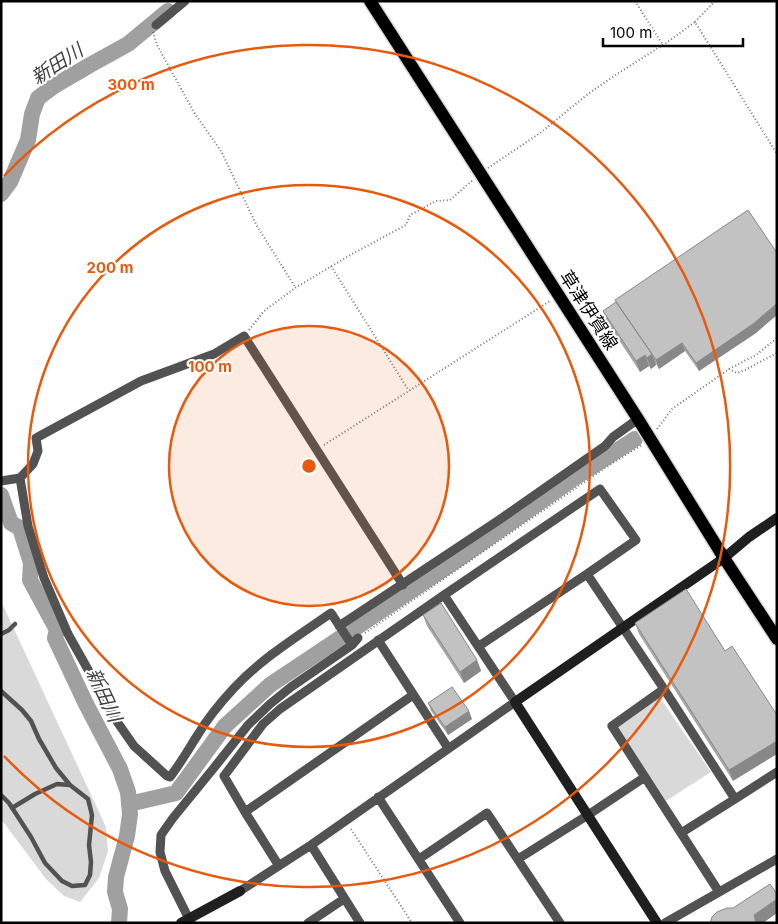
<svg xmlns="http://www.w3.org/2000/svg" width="778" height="924" font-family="Inter,'Noto Sans JP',sans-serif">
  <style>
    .green { fill: #d9d9d9 }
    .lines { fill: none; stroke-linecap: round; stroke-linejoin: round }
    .river { stroke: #a0a0a0; stroke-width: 16 }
    .primary-casing { stroke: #dbdbdb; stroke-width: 15 }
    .path { stroke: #747474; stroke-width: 2; stroke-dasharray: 1 2.5; stroke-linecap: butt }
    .lane { stroke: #525252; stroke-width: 4.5 }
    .street { stroke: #525252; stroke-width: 9 }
    .secondary { stroke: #1f1f1f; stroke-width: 10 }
    .primary { stroke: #000; stroke-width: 12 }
    .wall { fill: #a7a7a7 }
    .shaded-wall { fill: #888 }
    .building { fill: #c2c2c2; stroke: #888 }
    .ring { fill: none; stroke: #e8590c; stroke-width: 2.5 }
    .labels { text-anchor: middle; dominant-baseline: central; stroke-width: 4; stroke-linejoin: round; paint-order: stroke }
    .street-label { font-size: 18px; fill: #000; stroke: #fff }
    .water-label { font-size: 19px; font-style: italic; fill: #414141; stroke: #fff }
    .centre { fill: #e8590c; stroke: #fff; stroke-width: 2.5 }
    .ring-label { font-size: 15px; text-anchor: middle; font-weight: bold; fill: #e8590c; stroke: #fff; stroke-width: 4; stroke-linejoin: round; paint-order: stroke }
  </style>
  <rect width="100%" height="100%" fill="#fff"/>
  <!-- green -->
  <path class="green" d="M1,601L106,827L108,851L99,878L80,902L64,896L46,879L1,819Z
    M660,698L711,772L666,801L618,731L619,725Z"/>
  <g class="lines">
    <!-- river -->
    <path class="river" d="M1,194L10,182L28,140L32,114L38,98L54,86L90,65L128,44L168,11
      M1,495L11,523L20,528L31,563L30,580L57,630L55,638L86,704L120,769L128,792L130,814L127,836L116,877L115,892L120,909L119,923
      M129,804L176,793L225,726L270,685L463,556L573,479L635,439"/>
    <defs>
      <path id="primary" d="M370,1L638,419L724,558L777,639"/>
    </defs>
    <!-- primary casing -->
    <use href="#primary" class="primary-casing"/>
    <!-- path -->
    <path class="path" d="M635,1L663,45
      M695,22L715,1
      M153,32L157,45L195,114L221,151L257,226L295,287
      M488,168L540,133L588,94L617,74L666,43L695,22L777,154
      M331,266L409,391
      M249,330L264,311L295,288L352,254L406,225L410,215L436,201L450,200L473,180
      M729,369L756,355L777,338
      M657,429L672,409L729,369L737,373L745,370L777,353
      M324,445L550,301
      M365,633L605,468L642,445
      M351,829L412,923"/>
    <!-- lane -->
    <path class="lane" d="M1,634L9,630L15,624
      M1,691L22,710L31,721L39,739L56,768L70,785
      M1,795L9,803L31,837L45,863L62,881L72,886L85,885L90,875L91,862L89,845L92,815L88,799L70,785L57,784L35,794L12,808"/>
    <!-- street -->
    <path class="street" d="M156,25L185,1
      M20,478L28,526L44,578L68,634L118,723L134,746L167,776L170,777C180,764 188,750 197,736C207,719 221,702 234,688C262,658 298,636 331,613L352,645
      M1,481L20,478L33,464L38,451L36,438L141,381L214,354L244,336L403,585
      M587,574L664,689L735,799L777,772
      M444,595L600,489L636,540L587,574L479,646
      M339,626L499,520L605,446L613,437L638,419
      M378,640L448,748
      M664,689L612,726L681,833
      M378,797L460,923
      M245,812L413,695
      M311,845L360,923
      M419,859L487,813L560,923
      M518,859L588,815L645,777
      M240,891L311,845L515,702L444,595L280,709L263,724L224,776L245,812L279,866
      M719,892L681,833L735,799
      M191,923L165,871L160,852L161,835L173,818L213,769L248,725L270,704L291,687L352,645L358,638
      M308,923L344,899
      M665,923L777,859"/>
    <!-- secondary -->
    <path class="secondary" d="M181,923L240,891
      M657,923L515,702L724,558L749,537L777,518"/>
    <!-- primary -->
    <use href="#primary" class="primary"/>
  </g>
  <!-- wall -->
  <path class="wall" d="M615,300L756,333L699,371L685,351L659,369L656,364V365L651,369L649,366L640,372L607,322L603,311L616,302Z
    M423,615L477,660L481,671L464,683L427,626Z
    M635,623L725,651L733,781L639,634Z
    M428,703L472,719L448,735L431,711Z"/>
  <!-- shaded-wall -->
  <path class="shaded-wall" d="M777,303V315L756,333L699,371L696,363Z
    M682,343L685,351L659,369L656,360Z
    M652,354L656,365L651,369L647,358Z
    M645,355L649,366L640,372L636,361Z
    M477,660L481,671L464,683L460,672Z
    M469,711L472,719L448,735L445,727Z
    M777,741V754L733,781L729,770Z
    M777,899V913L763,923H756L754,915Z"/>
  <!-- building -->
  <path class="building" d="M748,210L777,253V303L774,306L753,324L696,363L682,343L656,360L615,300Z
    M616,302L652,354L647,358L645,355L636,361L603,311Z
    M686,589L725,651L732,646L777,715V741L729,770L635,623Z
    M441,603L477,660L460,672L423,615Z
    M452,687L469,711L445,727L428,703Z
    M770,884L777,894V899L754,915L756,923H710L712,917L717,912L727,908H733Z"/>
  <!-- distance rings -->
  <circle cx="309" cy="466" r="140" fill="#e8590c" fill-opacity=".12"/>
  <g class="ring">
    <circle cx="309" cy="466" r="140"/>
    <circle cx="309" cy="466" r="281"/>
    <path d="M4 176A421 421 0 1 1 4 756"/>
  </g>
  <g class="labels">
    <!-- street labels -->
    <g class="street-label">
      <text transform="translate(589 310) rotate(57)">草津伊賀線</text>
    </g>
    <!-- water labels -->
    <g class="water-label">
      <text transform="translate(57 64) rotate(-33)">新田川</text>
      <text transform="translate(104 695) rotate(65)">新田川</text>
    </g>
  </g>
  <circle cx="309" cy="466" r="8" class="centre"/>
  <g class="ring-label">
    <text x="131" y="90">300 m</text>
    <text x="110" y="273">200 m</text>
    <text x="210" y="372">100 m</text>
  </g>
  <!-- border -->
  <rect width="778" height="924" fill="none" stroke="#000000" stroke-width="5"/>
  <!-- scale -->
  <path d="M603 38v8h140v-8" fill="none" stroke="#000000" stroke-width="2.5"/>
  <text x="610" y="38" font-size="15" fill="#000000" stroke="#ffffff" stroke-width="4" paint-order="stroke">100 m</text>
</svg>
